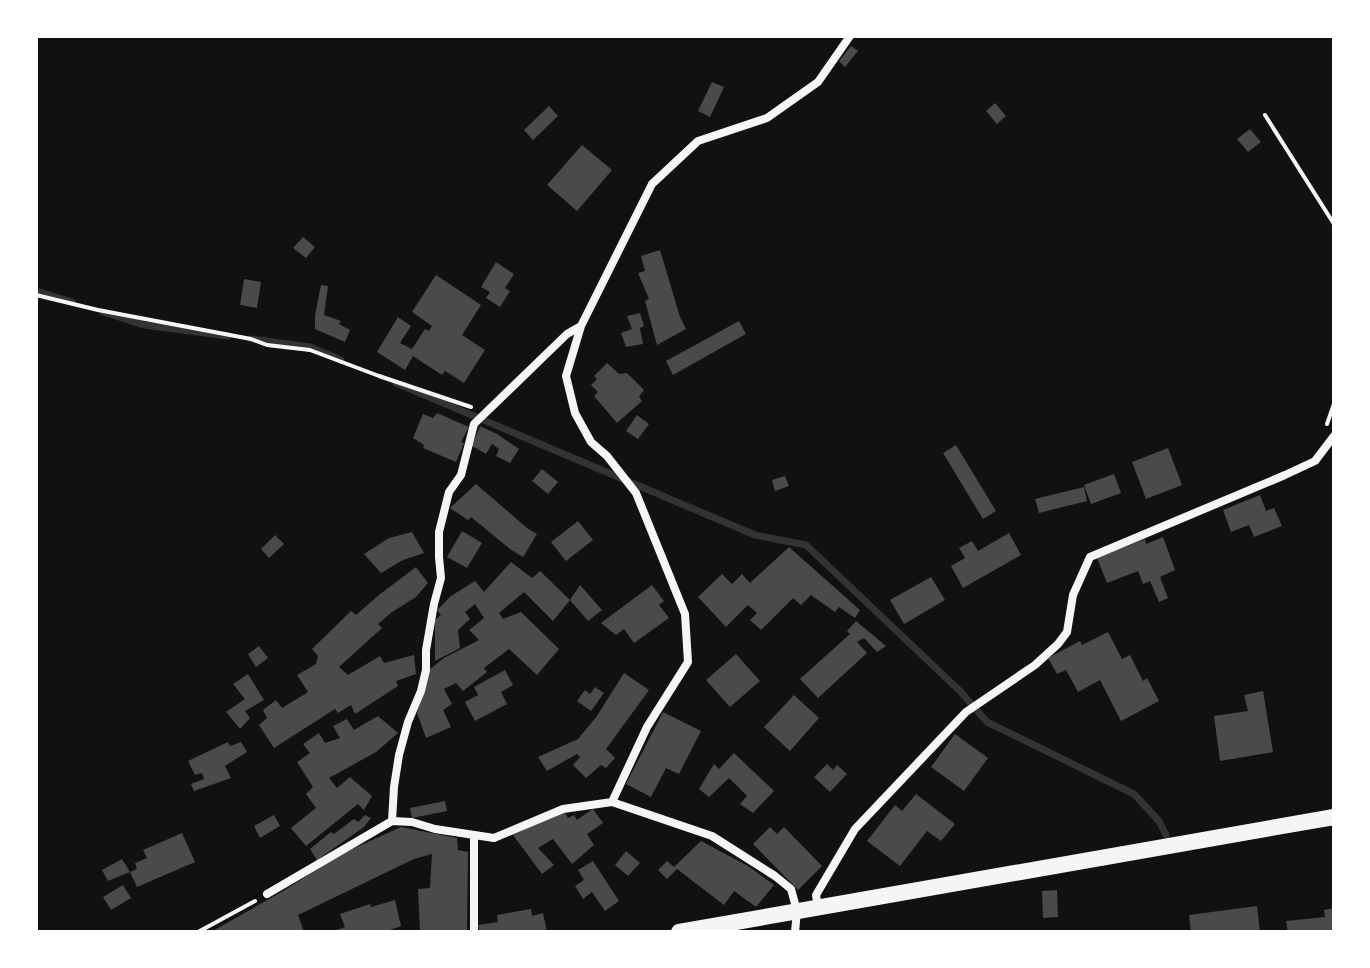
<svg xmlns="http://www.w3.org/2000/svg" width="1370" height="968" font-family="'Work Sans',sans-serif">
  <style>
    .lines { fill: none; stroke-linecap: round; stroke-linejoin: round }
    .stream { stroke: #333; stroke-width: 7 }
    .building { fill: #4a4a4a }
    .path { stroke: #f5f5f5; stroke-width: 4 }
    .minor { stroke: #f5f5f5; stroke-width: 8 }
    .secondary { stroke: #f5f5f5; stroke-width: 16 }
  </style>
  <rect width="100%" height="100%" fill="#111"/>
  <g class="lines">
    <!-- stream -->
    <path class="stream" d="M36,291L72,302
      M103,312L144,325L228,336
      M252,339L310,347L341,360
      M396,383L755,535L806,545L960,691L987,722L1134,794L1159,821L1166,835"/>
  </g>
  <!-- building -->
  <path class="building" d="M851,46L858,51L845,67L839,61Z
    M712,82L724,87L710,117L698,111Z
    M995,103L1006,116L997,124L986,111Z
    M549,106L558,116L533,140L524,130Z
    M1250,129L1261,142L1248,152L1237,139Z
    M582,145L612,170L577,211L547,185Z
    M303,237L315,247L306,258L293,248Z
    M660,250L680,317L686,329L657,345L645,301L649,299L638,273L645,271L641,256Z
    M496,262L514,274L505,288L510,291L500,307L486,298L490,292L481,287Z
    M436,275L481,305L462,335L485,350L464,383L445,371L442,375L413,356L405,370L377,352L398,317L411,326L400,343L412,349L425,329L429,331L432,326L412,312Z
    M244,279L261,282L257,308L240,305Z
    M321,285L328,286L324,315L341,321L339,324L350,330L345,342L315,329V315Z
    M640,313L644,326L640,328L643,344L626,347L621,333L632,329L627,316Z
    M739,321L746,334L673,375L666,361Z
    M607,363L619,374L627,373L644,390L639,397L642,401L617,423L594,396L598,392L591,385L597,379L594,376Z
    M437,413L469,427L461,442L464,443L456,462L423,448L424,445L413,438L423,414L433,418Z
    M637,415L649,424L638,439L626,431Z
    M480,426L497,434L519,449L510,463L496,456L499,449L492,444L486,454L472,446Z
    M956,445L996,511L983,519L943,453Z
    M1168,448L1182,485L1146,499L1132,462Z
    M542,469L558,482L548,494L532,481Z
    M1114,474L1121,493L1091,504L1084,485Z
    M785,476L789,486L775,491L772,480Z
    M476,484L527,528L537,534L523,557L510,549L471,517L468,520L450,508Z
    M1084,487L1087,501L1039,513L1035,499Z
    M1260,495L1266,511L1274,508L1282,526L1254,537L1249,525L1231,532L1223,510Z
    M578,521L593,540L566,561L551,542Z
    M462,531L482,543L467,568L447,557Z
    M412,532L424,553L403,560L381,573L364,554L389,538Z
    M1009,533L1021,555L963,588L951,566L965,558L959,548L972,541L978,551Z
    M275,535L284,544L269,558L261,549Z
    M1163,537L1175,570L1160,577L1168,598L1159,602L1150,581L1143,584L1138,571L1107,583L1097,558L1145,539L1146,544Z
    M789,547L860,610L855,618L839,607L835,612L811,595L801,605L793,598L761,630L750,620L757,613L748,605L726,627L698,597L722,574L732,584L742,574L750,583Z
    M511,562L532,578L540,571L570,600L580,585L602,610L588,621L570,600L553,621L524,592L499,613L503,619L521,612L559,649L537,675L509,649L484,668L487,672L463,691L456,683L444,689L452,704L443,710L451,727L426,738L417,713L430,669L444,658L479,640L469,630L484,618L475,604L465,612L470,619L458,630L460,648L435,661V620L441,615L437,610L451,596L475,581L484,592Z
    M416,567L428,583L416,597L392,612L378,624L382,628L339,667L348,675L380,656L384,663L414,655L416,674L396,681L398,686L355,714L351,705L338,713L335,709L274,748L259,725L267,718L263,710L276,700L282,708L308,692L297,675L316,664L318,656L312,649L351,611L356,615L379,595Z
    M931,577L945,600L904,624L890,600Z
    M652,585L664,601L659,605L669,618L634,643L624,629L616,635L601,623Z
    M856,621L886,646L877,652L864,638L857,642L867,653L818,698L800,679L850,634L847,631Z
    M1108,632L1122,659L1130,655L1143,681L1147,678L1159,701L1121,721L1100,680L1078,692L1066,670L1057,674L1048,658L1080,641L1082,645Z
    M259,646L268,658L256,667L248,654Z
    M736,654L760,681L730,707L706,680Z
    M505,670L513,685L501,692L507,704L475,721L465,702L478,695L474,687Z
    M624,673L649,690L606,749L615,758L606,768L601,765L586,778L573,765L580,757L577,754L547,771L538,757L578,739L597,716Z
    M248,674L264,700L245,711L250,718L240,729L226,712L245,699L233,684Z
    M595,687L604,693L591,711L577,701L585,690L590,694Z
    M1263,691L1273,752L1220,761L1214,716L1248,711L1244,695Z
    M794,695L819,718L790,751L764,727Z
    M663,712L701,731L679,774L666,768L651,797L626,784Z
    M378,716L398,733L376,752L329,778L337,788L350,777L372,796L364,810L358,804L306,846L291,828L316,808L306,794L313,787L297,762L310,753L303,744L319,733L325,743L340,738L333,726L347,719L354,730Z
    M955,734L988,758L964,791L931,767Z
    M228,742L230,746L241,742L247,752L225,766L231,778L194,791L191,784L204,779L202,773L195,775L188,761Z
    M734,753L774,791L753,813L740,804L747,796L729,778L709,797L699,789L714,764L719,769Z
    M827,764L833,770L837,765L847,774L830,792L814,777Z
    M916,794L955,824L941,841L927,831L900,866L867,841L895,805L902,811Z
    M445,801L447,811L412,818L410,808Z
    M593,809L603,823L587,834L594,845L572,864L553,839L538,848L554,865L542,874L513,835L564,811L568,818L574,815L577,820Z
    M274,815L280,826L260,838L254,826Z
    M365,815L371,818L364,827L317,860L310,849L331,832L334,834L354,819L358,822Z
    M401,827L457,838L458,850L468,852L467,932H420L418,889L430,888L432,854L414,859L298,915L304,932H211L285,890L339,855Z
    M770,827L777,834L784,827L822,866L798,890L753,844Z
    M182,833L195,862L137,887L130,872L137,869L135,863L147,858L143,850Z
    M701,841L748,866L774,885L756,907L734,891L724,905L677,869L667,879L658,870L667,861L674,867Z
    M626,851L640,863L628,876L615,865Z
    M122,859L130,872L108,881L102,870Z
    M593,861L619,901L605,911L592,892L583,899L575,886L584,880L578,870Z
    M123,885L131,898L111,910L103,897Z
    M1057,890L1058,917L1043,918L1042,891Z
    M395,900L401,926L384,932H330L345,927L340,914L370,904L371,907Z
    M1257,906L1260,932H1191L1189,915Z
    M1334,908V932H1288L1286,921L1325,917L1324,910Z
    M531,909L532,916L543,913L547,932H480L478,925L498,922L497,915Z"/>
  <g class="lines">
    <!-- path -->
    <path class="path" d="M1265,115L1334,224
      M36,295L98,310L251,339L267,345L310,350L379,376L471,407
      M1327,424L1334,404
      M198,932L255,901"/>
    <!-- minor -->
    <path class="minor" d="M581,326L567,334L474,424L461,475L449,492L439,532V557L441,578L434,604L426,650V670L421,691L408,722L399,755L394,787L392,821L412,822L435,829L494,838L563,809L612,802L712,836L775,876L791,889L797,911L795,932
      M612,802L647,727L688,662L685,614L636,493L607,456L591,442L575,413L566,376L581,326L652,184L698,141L767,118L818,82L850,36
      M267,894L392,821
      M818,907L816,895L855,829L966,712L1035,665L1058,644L1067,632L1073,595L1090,557L1285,475L1315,461L1334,436
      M474,932V835"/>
    <!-- secondary -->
    <path class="secondary" d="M679,932L1334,817"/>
  </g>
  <!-- border -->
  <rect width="1370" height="968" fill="none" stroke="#ffffff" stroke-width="76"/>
</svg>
